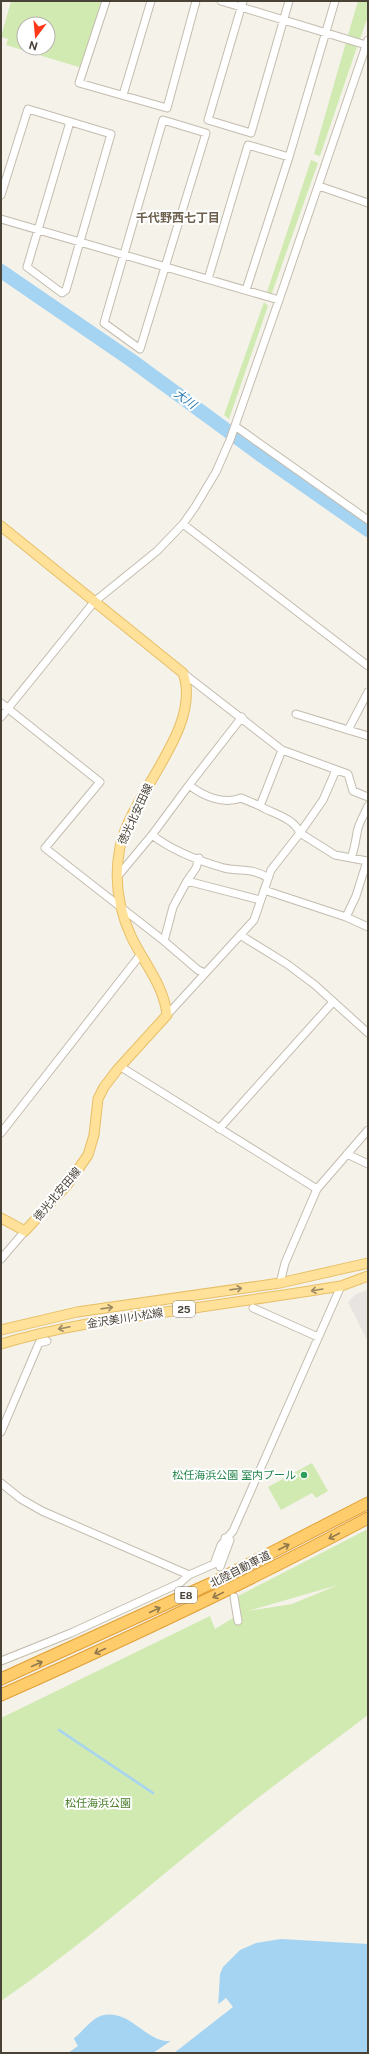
<svg xmlns="http://www.w3.org/2000/svg" width="369" height="2054" font-family="'Public Sans','Noto Sans JP',sans-serif">
  <style>
    .green { fill: #d1eab2; fill-rule: evenodd }
    .parking { fill: #e7e4e1 }
    .water { fill: #a5d4f3 }
    .pier { fill: #f5f2ea }
    .lines { fill: none; stroke-linecap: round; stroke-linejoin: round }
    .stream { stroke: #a5d4f3; stroke-width: 2.5 }
    .river { stroke: #a5d4f3; stroke-width: 14 }
    .minor-casing { stroke: #c4bcaf; stroke-width: 9 }
    .major-casing { stroke: #e7bf66; stroke-width: 11 }
    .highway-casing { stroke: #e2a137; stroke-width: 13 }
    .minor { stroke: #fff; stroke-width: 7 }
    .major { stroke: #ffe199; stroke-width: 9 }
    .highway { stroke: #ffcc6b; stroke-width: 11 }
    .oneway { stroke: #9b8a63 }
    .oneway2 { stroke: #92794c }
    .leisure-dot { fill: #2e9e5b; stroke: #fff; stroke-width: 1.5 }
    .labels { text-anchor: middle; dominant-baseline: central; stroke-width: 4; stroke-linejoin: round; paint-order: stroke }
    .shield { fill: #fff; stroke: #807b73; stroke-width: 1 }
    .shield-label { font-size: 10px; font-weight: bold; fill: #494237 }
    .street-label { font-size: 11px; fill: #494237; stroke: #fff }
    .leisure-label { font-size: 11px; fill: #27864d; stroke: #fff; text-anchor: end }
    .park-label { font-size: 11px; fill: #497e28; stroke: #fff }
    .neighbourhood-label { font-size: 12px; font-weight: bold; fill: #6d604e; stroke: #fff }
    .water-label { font-size: 12px; font-style: italic; fill: #2c7ab1; stroke: #fff }
  </style>
  <rect width="100%" height="100%" fill="#f5f2ea"/>
  <!-- green -->
  <path class="green" d="M11,1H102L82,68L6,45L8,39L1,37ZM24,24H48V48H24Z
    M358,1H368V16L360,39L348,35Z
    M346,42L357,47L320,156L314,154Z
    M311,160L318,163L272,293L267,292Z
    M264,302L268,306L229,419L224,415Z
    M312,1463L328,1491L316,1498L312,1493L281,1510L268,1487Z
    M368,1529V1715C320,1752 270,1787 223,1826C149,1885 79,1948 1,2001V1718L210,1616L215,1629L241,1613L238,1596ZM338,1585L292,1604L248,1611Z"/>
  <!-- parking -->
  <path class="parking" d="M368,1290V1342L348,1302L356,1294Z"/>
  <!-- water -->
  <path class="water" d="M281,1939L368,1944V2053H53C60,2048 67,2044 73,2039C83,2032 92,2017 104,2015C131,2010 147,2043 170,2041C183,2040 207,2016 218,2008L220,1974L223,1967L240,1950L256,1943Z"/>
  <!-- pier -->
  <path class="pier" d="M226,1998L233,2007L174,2053H153L181,2034Z
    M73,2037L78,2046L68,2053H51Z"/>
  <g class="lines">
    <!-- stream -->
    <path class="stream" d="M59,1730L153,1793"/>
    <!-- river -->
    <path class="river" d="M1,271L131,360L262,456L368,530"/>
    <defs>
      <path id="minor" d="M106,1L79,83L167,108L196,1
        M221,1L366,45
        M243,1L208,120L251,133L289,1
        M123,95L151,1
        M163,120L206,133L140,349L104,323Z
        M319,186L368,203
        M1,195L28,109L111,134L66,290L62,293L27,267L70,122
        M1,219L279,300
        M208,279L248,145L289,157
        M246,290L289,157L335,1
        M235,426L368,520
        M183,524L368,666
        M183,673L282,750L348,774L353,791L368,797
        M1,703L100,782L45,848L164,941
        M296,714L368,736
        M1,717L94,602L157,551L183,524L195,507L216,472L230,440L279,300L368,40
        M242,717L189,785C203,796 223,805 241,798L260,806
        M348,730L368,692
        M336,770L323,800L300,833L335,855L367,861L356,896L346,917
        M152,835L189,785
        M351,858C355,848 355,843 357,833C358,824 364,815 368,806
        M117,877L152,835C173,851 199,861 224,868C242,872 251,867 268,878
        M187,881L196,868L199,858
        M264,890L346,917L368,927
        M240,935L287,964L315,985L368,1033
        M205,973L198,970L164,941L173,907L187,881L260,900
        M167,1015L254,920L271,870L300,833C293,817 273,814 260,806L282,750
        M121,1067L317,1189
        M219,1129L333,1002
        M1,1133L141,954
        M347,1154L368,1164
        M1,1259L25,1231
        M280,1283L285,1263L317,1189L368,1130
        M253,1308L318,1337
        M1,1432L39,1343L47,1341
        M1,1483L21,1499L42,1511L189,1575L214,1564L221,1545L233,1531L341,1286
        M220,1567L230,1540L225,1538
        M234,1597L238,1621
        M1,1661L71,1633L180,1583L189,1575"/>
      <path id="major" d="M1,526L183,673C203,728 131,793 120,847C114,877 118,908 131,936C143,962 164,985 167,1015L117,1070L104,1087L98,1099L94,1135L88,1155L67,1185L25,1231L1,1218
        M1,1330L77,1312L280,1283L368,1263
        M1,1344C64,1325 129,1317 194,1308C243,1301 292,1294 341,1286L368,1276"/>
      <path id="highway" d="M1,1679L214,1582L368,1503
        M1,1695C125,1640 248,1582 368,1518"/>
    </defs>
    <!-- minor casing -->
    <use href="#minor" class="minor-casing"/>
    <!-- major casing -->
    <use href="#major" class="major-casing"/>
    <!-- highway casing -->
    <use href="#highway" class="highway-casing"/>
    <!-- minor -->
    <use href="#minor" class="minor"/>
    <!-- major -->
    <use href="#major" class="major"/>
    <!-- highway -->
    <use href="#highway" class="highway"/>
  </g>
  <!-- one-way arrows -->
  <defs><path id="oneway-shaft" d="M-6 0H5M1.5-3L5.5 0L1.5 3" fill="none" stroke-width="1.6" stroke-linecap="round" stroke-linejoin="round"/></defs>
  <g class="oneway">
    <use href="#oneway-shaft" transform="translate(236 1289) rotate(-8)"/>
    <use href="#oneway-shaft" transform="translate(317 1290) rotate(171)"/>
    <use href="#oneway-shaft" transform="translate(107 1308) rotate(-8)"/>
    <use href="#oneway-shaft" transform="translate(64 1328) rotate(168)"/>
  </g>
  <g class="oneway2">
    <use href="#oneway-shaft" transform="translate(334 1536) rotate(152)"/>
    <use href="#oneway-shaft" transform="translate(284 1547) rotate(-27)"/>
    <use href="#oneway-shaft" transform="translate(218 1595) rotate(154)"/>
    <use href="#oneway-shaft" transform="translate(155 1610) rotate(-25)"/>
    <use href="#oneway-shaft" transform="translate(100 1651) rotate(155)"/>
    <use href="#oneway-shaft" transform="translate(37 1664) rotate(-24)"/>
  </g>
  <!-- markers -->
  <circle class="leisure-dot" cx="304" cy="1475" r="4"/>
  <g class="labels">
    <!-- shield labels -->
    <g class="shield">
      <rect x="173" y="1301" width="22" height="16" rx="3"/>
      <rect x="175" y="1587" width="22" height="16" rx="3"/>
    </g>
    <g class="shield-label">
      <text x="184" y="1309">25</text>
      <text x="186" y="1595">E8</text>
    </g>
    <!-- street labels -->
    <g class="street-label">
      <text transform="translate(135 814) rotate(-65)">徳光北安田線</text>
      <text transform="translate(57 1194) rotate(-50)">徳光北安田線</text>
      <text transform="translate(125 1318) rotate(-9)">金沢美川小松線</text>
      <text transform="translate(240 1569) rotate(-27)">北陸自動車道</text>
    </g>
    <!-- leisure labels -->
    <g class="leisure-label">
      <text x="296" y="1475">松任海浜公園 室内プール</text>
    </g>
    <!-- park labels -->
    <g class="park-label">
      <text x="98" y="1803">松任海浜公園</text>
    </g>
    <!-- neighbourhood labels -->
    <g class="neighbourhood-label">
      <text x="178" y="218">千代野西七丁目</text>
    </g>
    <!-- water labels -->
    <g class="water-label">
      <text transform="translate(185 399) rotate(36)">大川</text>
    </g>
  </g>
  <!-- border -->
  <rect width="369" height="2054" fill="none" stroke="#494237" stroke-width="4"/>
  <!-- north arrow -->
  <g transform="translate(36 36) rotate(196)"><circle r="19" fill="#ffffff" stroke="#b6b3af"/>
  <path d="M0-3L7 15L0 10L-7 15Z" fill="#ff3817"/>
  <text y="-6" font-size="11" font-weight="bold" text-anchor="middle" fill="#494237">N</text>
  </g>
</svg>
